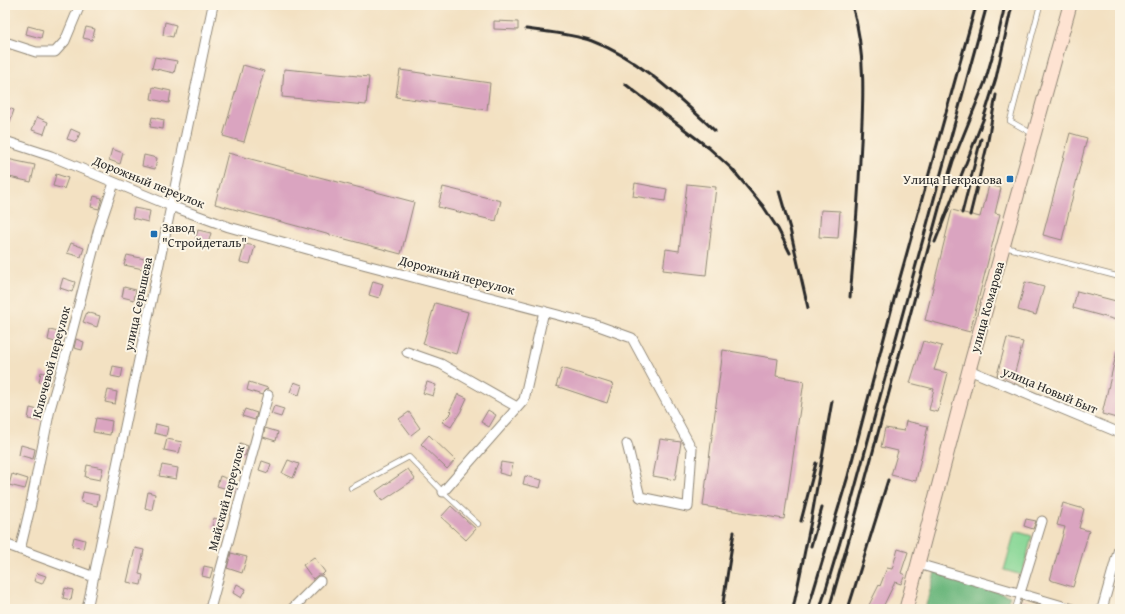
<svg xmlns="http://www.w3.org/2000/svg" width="1125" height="614" font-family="'Gentium Book Plus',serif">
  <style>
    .green { fill: #88d796; stroke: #5a8160 }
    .forest { fill: #6eb87f; stroke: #4c7255 }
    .building { fill: #daa4c0 }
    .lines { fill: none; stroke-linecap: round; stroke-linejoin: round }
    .lane-casing { stroke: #8f8676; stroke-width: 6 }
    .street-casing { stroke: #8f8676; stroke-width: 11 }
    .secondary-casing { stroke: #8f8676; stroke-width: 15 }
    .lane { stroke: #fff; stroke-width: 4.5 }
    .street { stroke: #fff; stroke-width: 9 }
    .secondary { stroke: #fee3d2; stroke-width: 13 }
    .rail { stroke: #2b2b2b; stroke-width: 3 }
    .poi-dot { fill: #1f6fb2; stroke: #fcf5e5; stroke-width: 1.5 }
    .labels { text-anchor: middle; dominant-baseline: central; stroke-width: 4; stroke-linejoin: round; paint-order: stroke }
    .poi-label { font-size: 13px; fill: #2b2b2b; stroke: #fcf5e5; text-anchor: end }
    .street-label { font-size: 13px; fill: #2b2b2b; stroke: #fcf5e5 }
  </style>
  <rect width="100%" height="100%" fill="#fcf5e5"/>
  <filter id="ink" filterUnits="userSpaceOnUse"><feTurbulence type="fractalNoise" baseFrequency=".025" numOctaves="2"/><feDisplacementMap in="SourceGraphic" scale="8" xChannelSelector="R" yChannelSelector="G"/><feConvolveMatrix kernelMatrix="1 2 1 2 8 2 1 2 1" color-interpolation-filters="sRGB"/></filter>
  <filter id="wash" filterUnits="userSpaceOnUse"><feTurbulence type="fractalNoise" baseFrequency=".012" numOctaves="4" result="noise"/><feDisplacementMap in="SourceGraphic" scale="16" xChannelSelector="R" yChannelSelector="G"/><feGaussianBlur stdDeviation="0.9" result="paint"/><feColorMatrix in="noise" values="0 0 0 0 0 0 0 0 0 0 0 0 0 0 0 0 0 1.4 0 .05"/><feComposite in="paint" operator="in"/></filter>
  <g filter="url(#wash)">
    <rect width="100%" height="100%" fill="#f3e1c2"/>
    <!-- green -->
    <path class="green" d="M1015,531L1032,536L1022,575L1004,570Z"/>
    <!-- forest -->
    <path class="forest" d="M935,572L1010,596L1005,609H925Z"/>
    <g id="blocks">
      <!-- building -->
      <path class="building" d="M494,21L518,22V30L494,29Z
        M165,22L176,25L173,37L163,35Z
        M28,26L43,30L41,38L26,34Z
        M86,27L95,29L92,40L83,38Z
        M155,57L177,61L174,73L152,68Z
        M243,65L264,71L244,142L223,136Z
        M284,69L369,77L366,105L282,97Z
        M400,70L490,83L487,110L396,97Z
        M153,87L171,91L169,103L151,99Z
        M5,107L14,110L6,133L5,132Z
        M37,117L48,122L44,134L32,130Z
        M152,117L164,120L163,129L150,127Z
        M71,129L80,133L76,142L67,139Z
        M1070,133L1087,138L1062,240L1043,235Z
        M112,149L123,153L120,164L109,160Z
        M228,153L414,202L401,254L215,204Z
        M144,155L157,158L155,169L142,166Z
        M7,159L35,165L31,182L5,176V170Z
        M56,174L68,178L64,189L53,186Z
        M635,183L667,189L665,201L633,196Z
        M687,184L716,187L706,275L663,270L666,249L679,251Z
        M989,185L1001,188L995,213L1000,214L970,332L925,320L952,210L980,217L982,209H983Z
        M443,187L501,201L496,221L438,207Z
        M94,196L102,198L99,209L91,207Z
        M134,208L150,211L148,222L132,218Z
        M821,210L840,211L838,238L819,237Z
        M198,230L211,233L208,244L195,241Z
        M71,243L84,248L81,257L67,253Z
        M245,244L255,246L250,264L240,262Z
        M127,255L145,259L143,269L124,265Z
        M63,278L75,282L72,292L60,288Z
        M373,281L383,284L379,298L369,295Z
        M1025,282L1044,287L1036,315L1018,310Z
        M124,287L136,290L134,300L122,297Z
        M1077,291L1120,302V321L1073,308Z
        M435,303L468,312L456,354L423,344Z
        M87,312L100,316L97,327L83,322Z
        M50,330L62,333L59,343L48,340Z
        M1007,338L1023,342L1013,379L997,375Z
        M76,339L84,342L82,350L74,348Z
        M923,341L942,346L934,370L948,373L938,412L929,410L934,389L910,383Z
        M723,350L778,359L776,376L804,381L784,519L703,506Z
        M1117,351H1120V419L1102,414Z
        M113,366L123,368L121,378L111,376Z
        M562,368L613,384L607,403L556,386Z
        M41,372L52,375L49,385L39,382Z
        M249,382L268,388L267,389L264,391L262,395L247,390Z
        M294,382L302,385L299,395L290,392Z
        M427,382L436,385L433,396L423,393Z
        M108,390L117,392L115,404L105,402Z
        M458,394L467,398L461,411L451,427L442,422L452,412L450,410Z
        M274,406L284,409L281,417L271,414Z
        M30,408L43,411L41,421L28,419Z
        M245,409L257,413L255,420L242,416Z
        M488,410L496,415L489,427L481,422Z
        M409,412L420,428L411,435L399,419Z
        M96,418L112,421L110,435L93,432Z
        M906,421L928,426L916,481L891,475L898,451L881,447L885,428L904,431Z
        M156,424L168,427L166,436L154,433Z
        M265,428L278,432L276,441L263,437Z
        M429,435L455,460L447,469L421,444Z
        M167,439L182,442L179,453L164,450Z
        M660,439L681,442L675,480L653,476Z
        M240,443L248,446L245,456L237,453Z
        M21,445L35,449L33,459L19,455Z
        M288,460L299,464L293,478L282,473Z
        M262,461L271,464L268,473L259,470Z
        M501,462L513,464L510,476L499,473Z
        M87,465L103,468L100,480L85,477Z
        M162,465L178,468L176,479L159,476Z
        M408,469L415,479L382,501L376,491Z
        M12,474L28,479L25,489L9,485Z
        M220,476L237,482L234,491L217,486Z
        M525,476L542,480L540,488L523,484Z
        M83,492L99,495L97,506L81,502Z
        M148,492L155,494L152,510L145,508Z
        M1063,503L1084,509L1079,528L1089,531L1073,587L1050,580L1065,527L1057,525Z
        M451,506L476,529L466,540L441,517Z
        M214,518L225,521L222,530L212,527Z
        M1026,519L1036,521L1033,529L1024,526Z
        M74,537L85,540L83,549L72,546Z
        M135,548L144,550L139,574L143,575L141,585L127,582Z
        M898,549L908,552L901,573L905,575L901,584L895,582L882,609H867L879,585L880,586L887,568L892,569Z
        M231,553L247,557L242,573L227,568Z
        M314,557L325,572L322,575H318L313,579L303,565Z
        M204,566L213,568L210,578L202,576Z
        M37,573L46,576L42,584L34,581Z
        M237,584L246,589L241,598L233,593Z
        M65,588L73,590L71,600L63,598Z
        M1022,600L1050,609H1019Z"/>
    </g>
  </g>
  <g filter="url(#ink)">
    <use href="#blocks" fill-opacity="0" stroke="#8f8676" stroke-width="1"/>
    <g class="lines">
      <defs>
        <path id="lane" d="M1033,134L1010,121L1040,5
          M1005,247L1120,277
          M351,488L409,457L443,492L478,524
          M1015,609L1020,593"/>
        <path id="street" d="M5,42L36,52H55L65,41L80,5
          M5,141L51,156L171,206L229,227L332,256L596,325L632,338L692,449L688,507L640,497L627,444
          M407,352L441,364L517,407
          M969,370L1120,433
          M443,492L524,400L544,311
          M5,544L94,577
          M20,550L30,508L50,409L68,347L99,228L114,183
          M918,564L1073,609
          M1020,593L1042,521
          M87,609L213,5
          M210,609L268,395
          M292,609L320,581
          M1102,609L1120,545"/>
        <path id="secondary" d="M906,609L969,370L1070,5"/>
      </defs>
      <!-- lane casing -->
      <use href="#lane" class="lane-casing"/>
      <!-- street casing -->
      <use href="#street" class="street-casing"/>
      <!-- secondary casing -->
      <use href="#secondary" class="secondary-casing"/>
      <!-- lane -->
      <use href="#lane" class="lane"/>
      <!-- street -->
      <use href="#street" class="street"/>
      <!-- secondary -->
      <use href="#secondary" class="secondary"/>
      <!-- rail -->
      <path class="rail" d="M526,29C547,32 572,34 592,41C640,59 678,97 715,131
        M625,84L709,148L732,169L763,206L778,229L790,253
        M779,191L790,229L808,308
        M962,213L981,139
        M970,215L987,146L996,95
        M935,242L983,120L996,78L1012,5
        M850,297C854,251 858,206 860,160C863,109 867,54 852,5
        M801,521L816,463
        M811,546L822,508
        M722,609L734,532
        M793,609L811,521L832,401
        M808,609L848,476L896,292L976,5
        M820,609L843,532L987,5
        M829,609L850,536L944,190L953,161L985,82L998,36L1005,5
        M848,609L888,480"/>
    </g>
  </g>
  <!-- markers -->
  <g class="poi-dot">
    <rect x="1006" y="175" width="8" height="8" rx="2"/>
    <rect x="150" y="230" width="8" height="8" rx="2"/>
  </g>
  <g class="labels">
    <!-- poi labels -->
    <g class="poi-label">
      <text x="1002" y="179">Улица Некрасова</text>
      <text x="162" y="227" text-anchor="start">Завод<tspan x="162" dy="15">"Стройдеталь"</tspan></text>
    </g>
    <!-- street labels -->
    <g class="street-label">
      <text transform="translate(149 182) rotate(22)">Дорожный переулок</text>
      <text transform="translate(457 275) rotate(15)">Дорожный переулок</text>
      <text transform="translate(138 304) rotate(-78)">улица Серышева</text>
      <text transform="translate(987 307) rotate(-74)">улица Комарова</text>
      <text transform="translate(51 362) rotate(-75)">Ключевой переулок</text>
      <text transform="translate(1050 390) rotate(23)">улица Новый Быт</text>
      <text transform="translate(226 498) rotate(-75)">Майский переулок</text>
    </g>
  </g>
  <!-- margin -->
  <rect width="1125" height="614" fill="none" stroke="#fcf5e5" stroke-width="20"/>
</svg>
